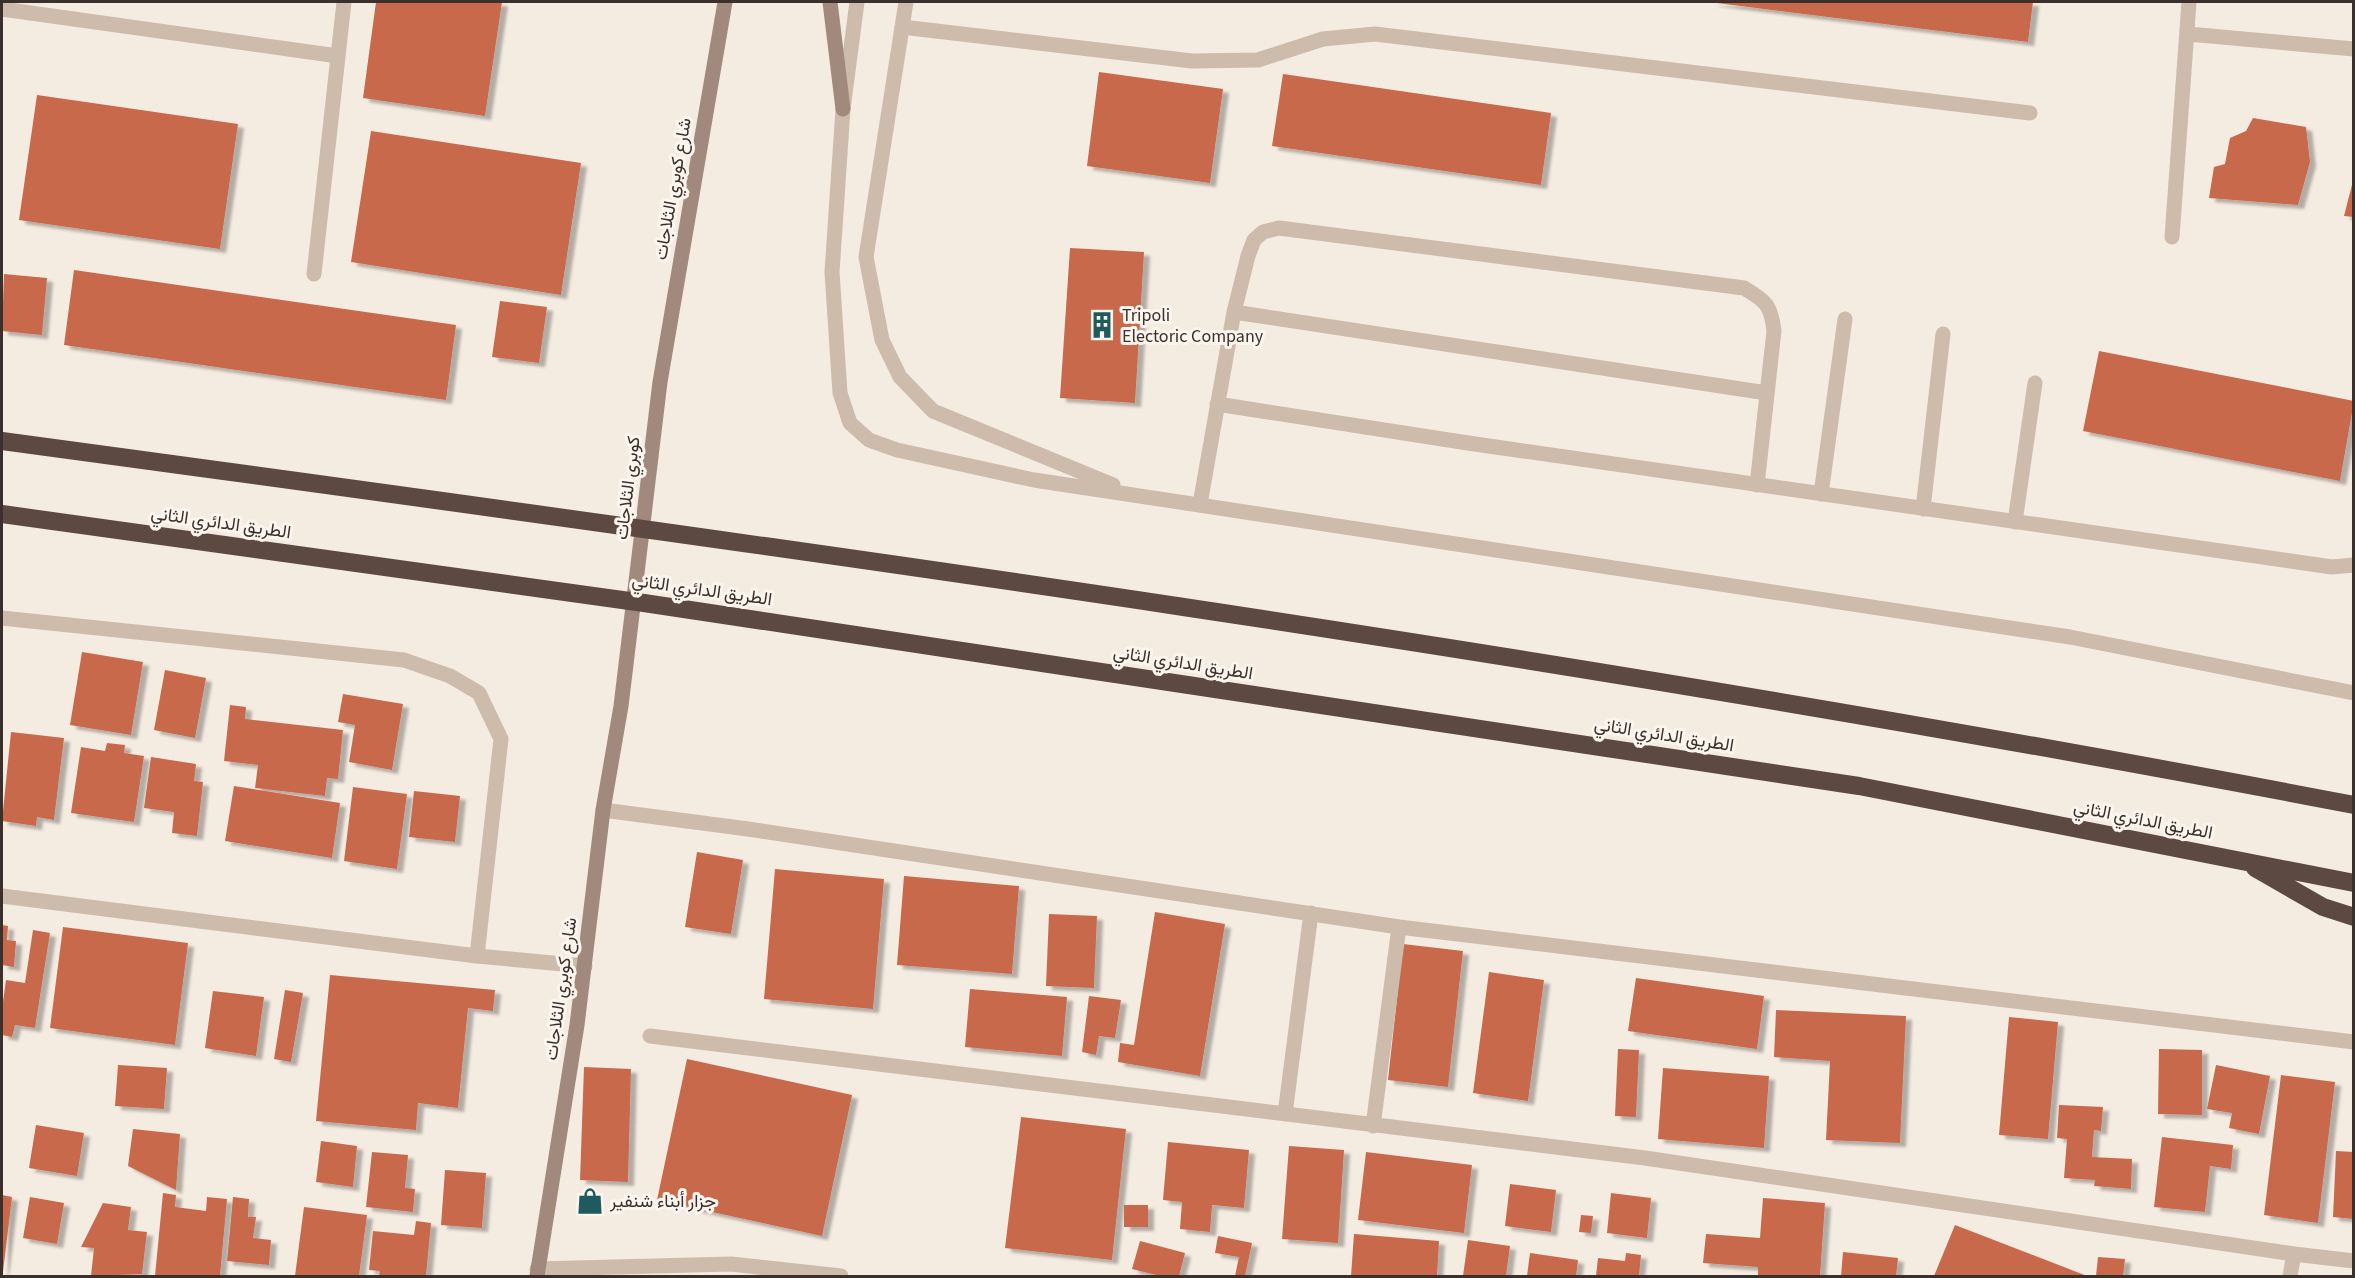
<svg xmlns="http://www.w3.org/2000/svg" width="2355" height="1278" font-family="'Source Sans 3',Vazirmatn,sans-serif">
  <style>
    .building { fill: #c8694b; filter: url(#shadow) }
    .lines { fill: none; stroke-linecap: round; stroke-linejoin: round }
    .service { stroke: #cdbbac; stroke-width: 15 }
    .minor { stroke: #cdbbac; stroke-width: 15 }
    .tertiary { stroke: #cdbbac; stroke-width: 15 }
    .secondary { stroke: #a18a7d; stroke-width: 15 }
    .motorway { stroke: #5c4a42; stroke-width: 18 }
    .labels { text-anchor: middle; dominant-baseline: central; stroke-width: 6; stroke-linejoin: round; paint-order: stroke }
    .street-label { font-size: 18px; fill: #3b302b; stroke: #fbf5ee }
    .poi-label { font-size: 18px; fill: #3b302b; stroke: #fbf5ee; text-anchor: start }
  </style>
  <defs>
    <filter id="shadow"><feDropShadow dx="6" dy="4" stdDeviation="1.5" flood-color="#0004"/></filter>
  </defs>
  <rect width="100%" height="100%" fill="#f4ebe1"/>
  <!-- building -->
  <path class="building" d="M376,2H502L485,116L363,98Z
    M1709,2H2033L2028,42Z
    M1099,72L1223,89L1210,183L1087,166Z
    M1283,74L1551,113L1541,185L1272,146Z
    M37,95L238,124L220,249L19,220Z
    M2253,118L2306,127L2310,162L2298,205L2209,198L2214,167L2225,164L2230,138L2246,131Z
    M371,131L581,163L561,295L351,262Z
    M2353,181L2354,217L2344,216Z
    M1070,248L1144,252L1135,403L1060,398Z
    M74,270L456,325L446,400L64,345Z
    M4,274L47,278L42,335L2,331Z
    M500,301L547,307L539,363L492,357Z
    M2099,351L2354,401L2340,481L2083,431Z
    M82,652L143,662L131,735L70,725Z
    M165,670L206,678L195,738L154,730Z
    M343,694L403,704L392,770L349,762L355,725L338,722Z
    M230,705L246,707L245,719L343,730L338,779L327,778L325,796L255,788L258,765L224,761Z
    M11,732L64,738L54,820L37,817L36,826L2,821Z
    M107,743L125,745L124,753L144,756L134,822L71,813L81,747L105,751Z
    M151,757L196,764L194,781L203,782L197,836L172,833L174,812L144,808Z
    M234,786L340,803L332,858L225,841Z
    M353,787L407,794L397,869L344,861Z
    M414,791L460,796L455,842L409,837Z
    M697,852L743,860L731,934L685,927Z
    M775,869L884,879L873,1009L764,999Z
    M904,876L1019,886L1012,974L897,965Z
    M1155,912L1225,924L1200,1076L1118,1062L1120,1043L1134,1045Z
    M1049,914L1097,916L1094,988L1046,986Z
    M2,925L8,926L7,940L16,941L14,967L2,965Z
    M63,927L188,943L175,1045L50,1028Z
    M33,930L50,933L35,1028L15,1025L12,1037L2,1035V1009L6,980L25,983Z
    M1403,944L1463,951L1448,1087L1388,1080Z
    M1489,972L1544,980L1528,1101L1473,1093Z
    M330,975L495,990L493,1011L468,1008L458,1108L418,1103L416,1130L316,1121Z
    M1636,978L1764,996L1757,1049L1628,1031Z
    M970,989L1067,997L1062,1056L965,1047Z
    M285,990L303,993L291,1062L274,1059Z
    M213,991L264,997L256,1056L205,1048Z
    M1089,996L1121,1000L1115,1038L1099,1036L1096,1055L1082,1052Z
    M1776,1010L1906,1016L1900,1143L1826,1140L1830,1061L1774,1057Z
    M2009,1017L2058,1022L2048,1139L1999,1135Z
    M1618,1049L1639,1050L1636,1117L1615,1116Z
    M2159,1049L2202,1050V1115L2158,1114Z
    M687,1059L852,1095L822,1236L657,1200Z
    M118,1065L167,1068L164,1109L115,1106Z
    M2216,1065L2270,1076L2259,1134L2229,1128L2232,1113L2207,1109Z
    M584,1067L631,1069L628,1182L580,1180Z
    M1663,1068L1769,1076L1764,1148L1658,1139Z
    M2281,1075L2335,1082L2318,1223L2264,1215Z
    M2059,1105L2103,1107L2101,1131L2094,1130L2092,1157L2132,1159L2131,1189L2094,1186L2095,1180L2064,1178L2067,1139L2057,1138Z
    M1021,1117L1126,1129L1112,1260L1005,1248Z
    M36,1125L84,1133L77,1176L29,1168Z
    M133,1129L180,1134L176,1190L128,1166Z
    M2162,1137L2233,1145L2231,1169L2210,1166L2205,1212L2154,1207Z
    M321,1141L357,1146L353,1187L316,1182Z
    M1168,1142L1249,1150L1244,1208L1212,1205L1210,1232L1180,1229L1182,1202L1163,1200Z
    M1289,1146L1344,1150L1338,1243L1282,1239Z
    M2336,1151L2354,1152V1219L2333,1217Z
    M372,1152L408,1155L405,1188L415,1189L413,1212L366,1207Z
    M1366,1152L1472,1165L1464,1233L1358,1220Z
    M445,1170L486,1173L482,1228L441,1225Z
    M1510,1184L1556,1190L1551,1232L1505,1226Z
    M163,1193L176,1195L175,1207L206,1211L207,1197L227,1199L220,1276H155Z
    M1611,1193L1651,1198L1647,1238L1607,1233Z
    M2,1195L12,1197L3,1272H2Z
    M30,1197L64,1203L57,1244L23,1238Z
    M233,1197L249,1199L248,1217H256L253,1238L271,1240L269,1265L227,1261Z
    M1763,1198L1825,1203L1820,1276H1758V1267L1703,1263L1706,1234L1760,1238Z
    M103,1203L131,1207L128,1230L147,1232L142,1274L91,1276L94,1248L81,1247Z
    M1124,1205H1148V1227H1124Z
    M304,1207L367,1215L359,1276H295Z
    M1581,1215L1593,1216L1591,1233L1579,1232Z
    M416,1221L431,1223L426,1276H379L380,1271L369,1270L373,1231L414,1235Z
    M1955,1225L2087,1276H1934Z
    M1354,1234L1439,1241L1437,1276H1351Z
    M1218,1236L1252,1243L1245,1276H1235L1239,1257L1215,1253Z
    M1468,1240L1510,1246L1506,1276H1463Z
    M1140,1241L1185,1253L1179,1276H1160L1132,1269Z
    M1843,1252L1898,1258L1896,1276H1841Z
    M1530,1253L1578,1260L1576,1276H1527Z
    M1626,1253L1641,1255L1639,1276H1596L1598,1258L1625,1261Z
    M2098,1257L2125,1259L2123,1276H2096Z"/>
  <g class="lines">
    <!-- service -->
    <path class="service" d="M902,27L1192,61L1258,60L1323,39L1375,34L2030,113
      M1234,312L1767,393
      M1217,404L1468,443L2332,567L2354,565
      M1821,494L1845,319
      M1200,504L1234,312L1248,256L1254,240L1263,232L1279,228L1744,288C1766,301 1771,305 1774,331L1757,485
      M1923,509L1943,334
      M2015,522L2035,383"/>
    <!-- minor -->
    <path class="minor" d="M2,9L338,56
      M2188,34L2354,49
      M2172,237L2189,2
      M314,274L344,2
      M2,618L404,660L450,676L479,693L501,739L477,956
      M603,810L748,829L1399,927L2354,1042
      M2,896L477,956L585,966
      M650,1036L1645,1158L2294,1254L2354,1261
      M1285,1114L1311,913
      M1373,1126L1399,927
      M537,1269L731,1264L841,1276
      M2290,1276L2294,1254"/>
    <!-- tertiary -->
    <path class="tertiary" d="M857,2L843,109L832,272L840,393L850,423L869,440L897,450L1034,480L2070,637L2354,693
      M906,2L866,257L882,340L900,377L933,411L1113,485"/>
    <!-- secondary -->
    <path class="secondary" d="M830,2L843,109
      M537,1276L577,1025L603,810L621,706L660,382L725,2"/>
    <!-- motorway -->
    <path class="motorway" d="M2,441C788,547 1574,655 2354,805
      M2,514L644,603L1859,786L2354,883
      M2255,868L2323,907L2354,917"/>
  </g>
  <!-- icons -->
  <defs>
    <symbol id="building-bare" viewBox="-9 -9 18 18"><path d="M-4-6H4V6H1V3H-1V6H-4ZM-2.5-4.3h1.7v1.8h-1.7ZM.8-4.3h1.7v1.8H.8ZM-2.5-1h1.7V.8h-1.7ZM.8-1h1.7V.8H.8Z" fill="#1f5a5e" stroke="#fbf5ee" stroke-width="2.5" paint-order="stroke"/></symbol>
    <symbol id="shop-bare" viewBox="-9 -9 18 18"><path d="M-5-2.5h2.3a2.7 3.5 0 0 1 5.4 0H5L5.5 6h-11ZM-1.5-2.5h3a1.5 2.3 0 0 0-3 0Z" fill="#1f5a5e" stroke="#fbf5ee" stroke-width="2.5" paint-order="stroke"/></symbol>
  </defs>
  <g fill-rule="evenodd">
    <use href="#building-bare" x="1083" y="306" width="38" height="38"/>
    <use href="#shop-bare" x="571" y="1182" width="38" height="38"/>
  </g>
  <g class="labels">
    <!-- street labels -->
    <g class="street-label">
      <text transform="translate(673 189) rotate(-80)">شارع كوبري الثلاجات</text>
      <text transform="translate(628 488) rotate(-83)">كوبري الثلاجات</text>
      <text transform="translate(221 523) rotate(8)">الطريق الدائري الثاني</text>
      <text transform="translate(702 590) rotate(8)">الطريق الدائري الثاني</text>
      <text transform="translate(1183 663) rotate(9)">الطريق الدائري الثاني</text>
      <text transform="translate(1664 735) rotate(9)">الطريق الدائري الثاني</text>
      <text transform="translate(2143 820) rotate(11)">الطريق الدائري الثاني</text>
      <text transform="translate(561 989) rotate(-82)">شارع كوبري الثلاجات</text>
    </g>
    <!-- poi labels -->
    <g class="poi-label">
      <text x="1122" y="315">Tripoli<tspan x="1122" dy="21">Electoric Company</tspan></text>
      <text x="610" y="1201">جزار أبناء شنفير</text>
    </g>
  </g>
  <!-- border -->
  <rect width="2355" height="1278" fill="none" stroke="#3b302b" stroke-width="6"/>
</svg>
